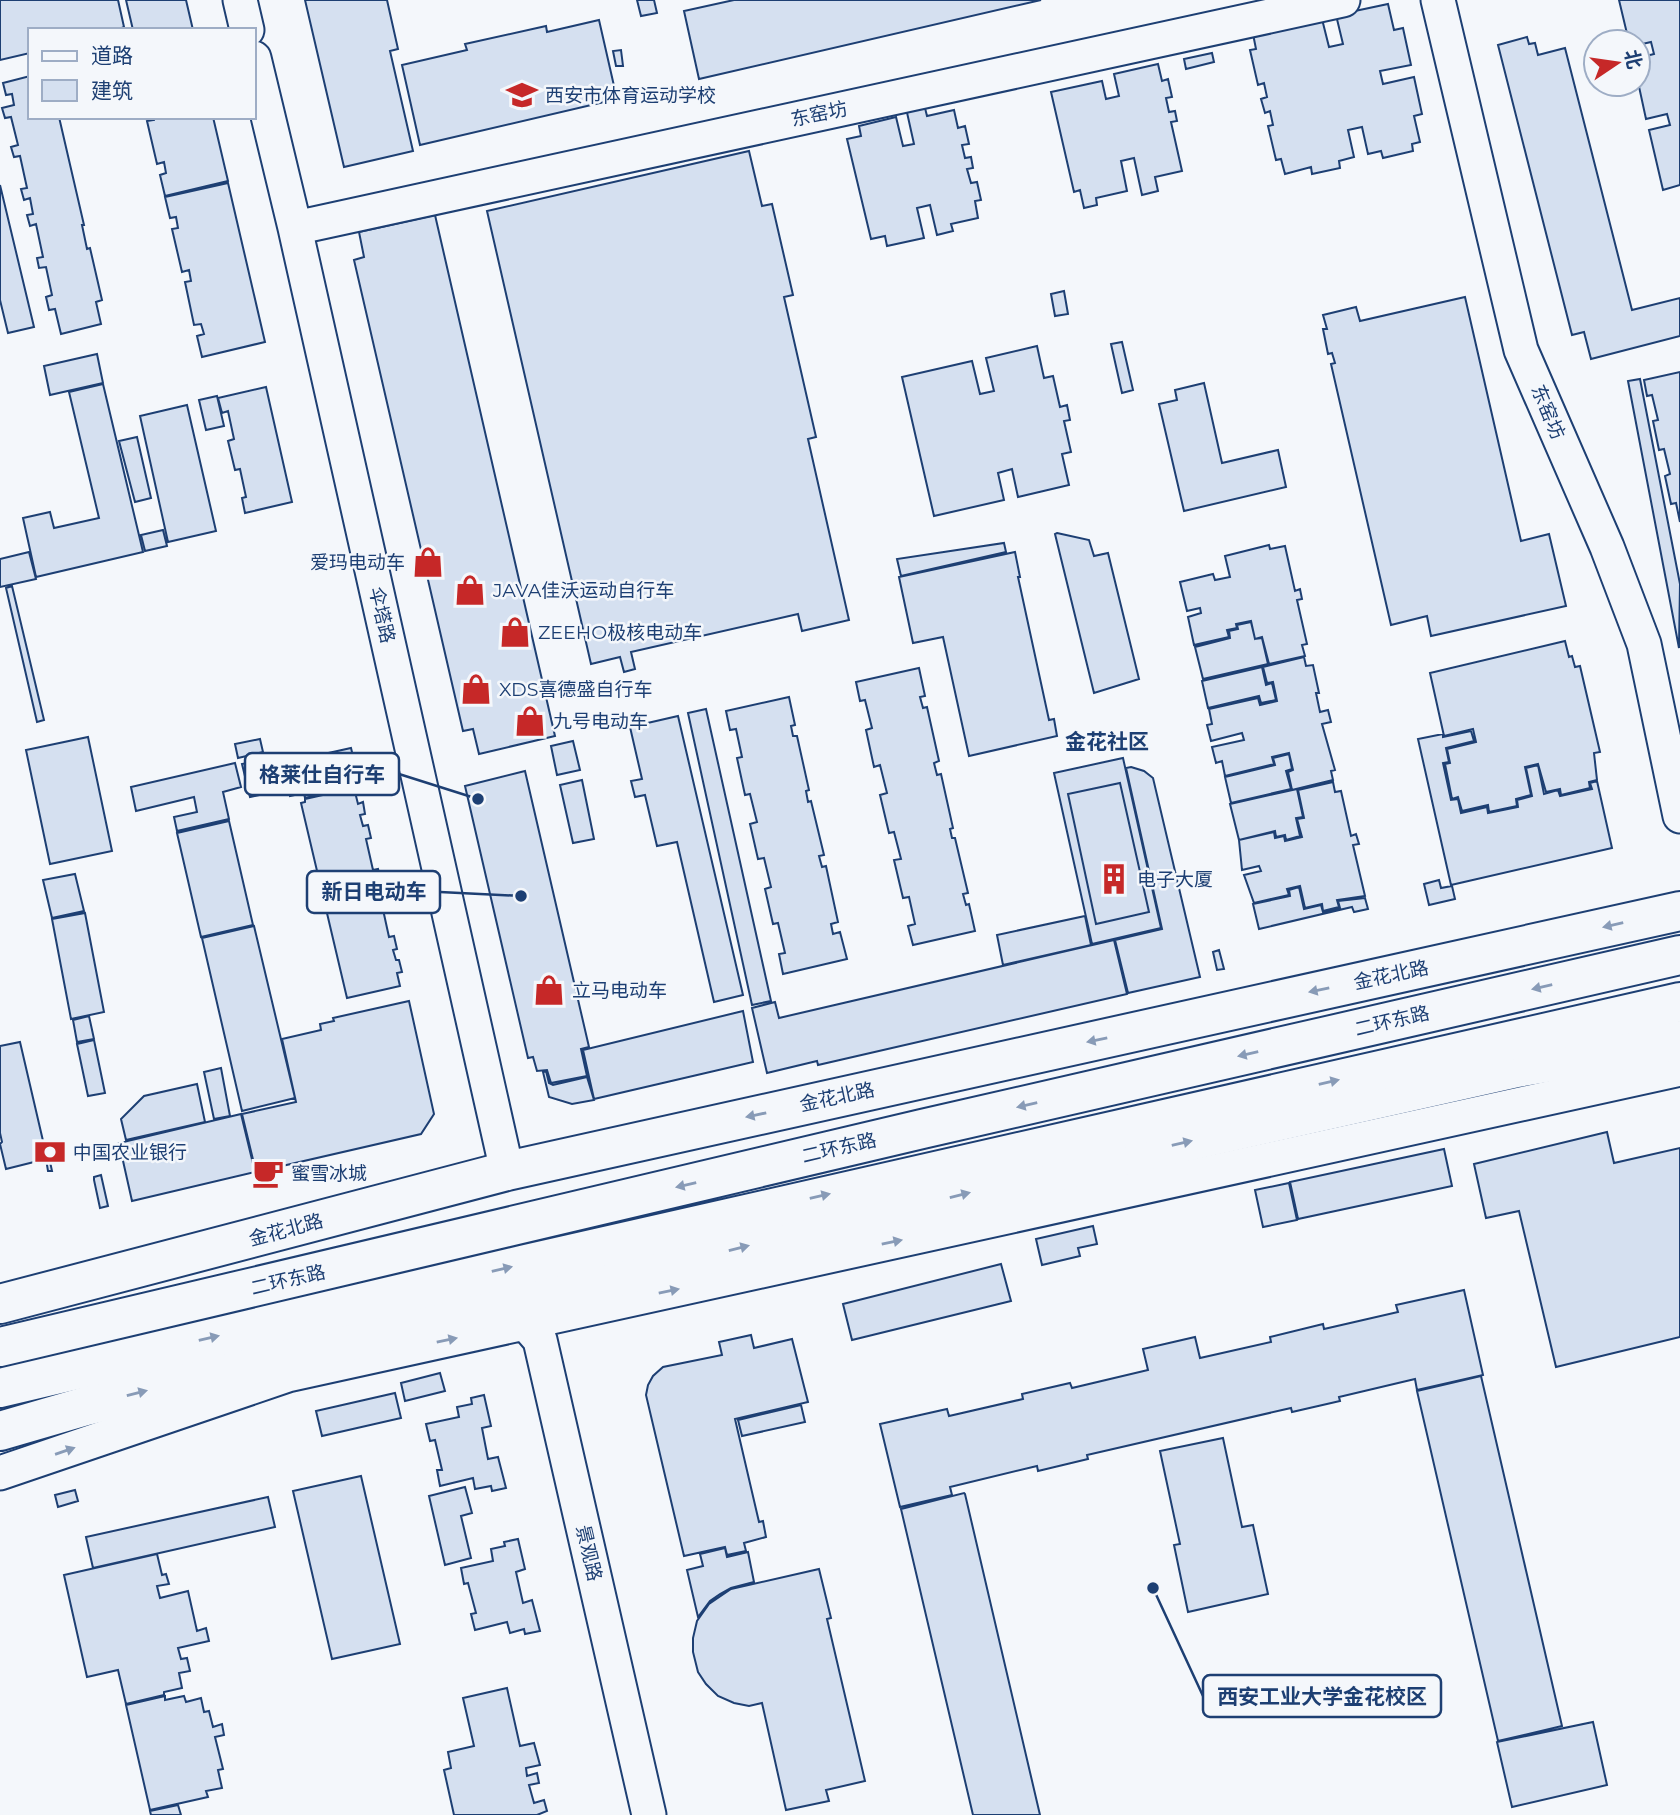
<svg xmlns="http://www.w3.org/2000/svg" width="1680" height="1815" font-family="Montserrat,'Noto Sans SC',sans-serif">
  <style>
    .building { fill: #d5e0f0; stroke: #1d3f73; stroke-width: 2 }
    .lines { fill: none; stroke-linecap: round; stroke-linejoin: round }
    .minor-casing { stroke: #1d3f73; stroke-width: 37 }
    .major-casing { stroke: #1d3f73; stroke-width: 42 }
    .highway-casing { stroke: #1d3f73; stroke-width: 42 }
    .minor { stroke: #f4f7fb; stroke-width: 33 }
    .major { stroke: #f4f7fb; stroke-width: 38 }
    .highway { stroke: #f4f7fb; stroke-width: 38 }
    .oneway { fill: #889bb7 }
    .labels { text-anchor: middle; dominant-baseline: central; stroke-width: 5; stroke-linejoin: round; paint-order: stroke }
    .poi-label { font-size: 19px; fill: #1d3f73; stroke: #f4f7fb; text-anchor: start }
    .street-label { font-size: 19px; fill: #1d3f73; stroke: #f4f7fb }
    .neighbourhood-label { font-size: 21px; font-weight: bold; fill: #1d3f73; stroke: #f4f7fb }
    .leader { fill: none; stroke: #1d3f73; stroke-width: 2.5 }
    .callout-dot { fill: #1d3f73; stroke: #f4f7fb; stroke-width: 2.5 }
    .callout { fill: #f4f7fb; stroke: #1d3f73; stroke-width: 2.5 }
    .callout-label { font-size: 21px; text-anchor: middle; font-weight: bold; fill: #1d3f73 }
  </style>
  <rect width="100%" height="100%" fill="#f4f7fb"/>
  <!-- building -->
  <path class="building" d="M0,0H118L124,27L117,30H30V53L0,60Z
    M126,0H186L193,30H133Z
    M305,0H387L398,49L390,51L413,151L344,167Z
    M637,0H654L657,13L641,16Z
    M734,0H1041L699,79L684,11Z
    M1619,0H1680V185L1663,190L1649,130L1670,125L1667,114L1646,119L1638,82V58L1654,54L1651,42L1638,45V42H1629Z
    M1388,4L1394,30L1403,28L1411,65L1380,71L1383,84L1414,77L1422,114L1414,116L1420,142L1412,144L1413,151L1383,158L1381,151L1368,154L1362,127L1348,130L1354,157L1339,161L1340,168L1312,174L1311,167L1285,174L1281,159L1276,160L1268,126L1273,125L1270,111L1265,113L1261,99L1267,97L1264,83L1258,85L1250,50L1256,49L1253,34L1322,19L1329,47L1343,44L1336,15Z
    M599,20L617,99L420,145L402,65L467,50L465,44L546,26L547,32Z
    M1527,37L1529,44L1535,43L1538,55L1565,48L1632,310L1680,298V336L1591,359L1584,332L1572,335L1498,45Z
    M621,50L623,66H616L613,51Z
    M1212,53L1214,62L1186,69L1184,59Z
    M1158,64L1162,81L1168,79L1172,97L1166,98L1169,112L1175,111L1177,121L1171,122L1182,171L1155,177L1158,191L1142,195L1134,158L1121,161L1127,191L1096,198L1097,205L1084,208L1080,190L1074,192L1051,92L1102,81L1106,99L1119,96L1114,74Z
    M30,76V117H59L84,225H82L87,249L90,248L102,300L96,302L101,324L61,334L55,309L49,310L46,297L52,295L46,267L39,268L37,258L43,257L36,224L30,226L27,215L33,214L30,198L24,200L21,189L27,188L20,156L14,157L11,147L18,145L11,117L5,118L2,108L14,105L12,94L6,95L3,83Z
    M924,104L927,116L954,110L958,128L965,126L969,144L962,145L965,158L971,157L973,168L967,169L971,183L977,182L981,200L975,201L978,218L951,224L953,231L937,235L930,205L917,208L924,238L887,246L885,236L871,239L847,139L861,136L859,126L896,117L903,146L914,144L906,108Z
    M154,117H213L228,181L165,196L160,175L166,173L164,162L157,164L147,121L154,120Z
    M749,151L762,206L772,204L793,295L784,297L816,437L808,439L849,620L802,631L798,614L631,652L635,669L624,672L620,657L591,664L487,211Z
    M228,183L265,342L202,357L197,336L204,334L201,324L194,325L185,282L191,281L189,270L182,272L172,229L178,228L176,217L170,218L165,197Z
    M0,185L34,327L8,333L0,300Z
    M435,215L555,736L479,754L473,729L463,731L354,260L364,257L359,232Z
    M1064,291L1068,314L1055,316L1051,294Z
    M1465,297L1521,541L1549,534L1566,606L1431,636L1427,616L1391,625L1331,364L1335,363L1332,353L1328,354L1323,329H1327L1323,315L1356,307L1360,321Z
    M1122,342L1133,390L1122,393L1111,344Z
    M1037,346L1044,378L1053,376L1060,407L1067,405L1070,420L1064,421L1071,452L1062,454L1069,485L1018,497L1012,469L998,473L1004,500L934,516L902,377L972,361L980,394L994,391L986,358Z
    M97,354L103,383L50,395L44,366Z
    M1680,372V522L1676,503L1671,504L1665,476L1670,474L1664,449L1659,450L1653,421L1658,420L1652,395L1647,396L1644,380Z
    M1640,379L1680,584L1679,648L1628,381Z
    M1204,383L1222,463L1278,450L1286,487L1184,511L1159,404L1177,400L1175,390Z
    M103,384L143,552L36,577L23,518L50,512L54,528L99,518L69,392Z
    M266,387L292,502L245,513L242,498L246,497L240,469L235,470L228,441L234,439L228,411L222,413L218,398Z
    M217,396L224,426L206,430L199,400Z
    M187,405L216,531L168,542L140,416Z
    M137,437L151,498L135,502L119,441Z
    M163,530L167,546L145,551L141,535Z
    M1057,533L1089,540L1094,556L1108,553L1139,679L1094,693L1055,534Z
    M1004,543L1006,552L901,576L897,559Z
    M1269,545L1270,549L1285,546L1295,591L1300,589L1302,599L1297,600L1307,644L1302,645L1305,656L1269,664L1262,637L1255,639L1251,621L1236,624L1237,628L1227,630L1229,637L1194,645L1188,617L1201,613L1200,608L1187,611L1180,582L1213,574L1215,580L1230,577L1225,556Z
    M29,552L36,579L0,587V559Z
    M1015,552L1020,577H1018L1049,720L1054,719L1057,736L969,756L943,637L913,643L899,577Z
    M12,586L44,720L37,722L6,588Z
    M1251,622L1255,639L1262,638L1268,664L1203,679L1195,647L1230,638L1229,631L1238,629L1237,625Z
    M1565,641L1569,657L1572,656L1575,667L1580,666L1600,752L1594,753L1597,780L1589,782L1590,788L1561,795L1560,789L1546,792L1538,764L1525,767L1531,795L1516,799L1517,806L1489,812L1488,805L1462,811L1458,797L1452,799L1445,764L1450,763L1447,749L1476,742L1473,729L1444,736L1430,673Z
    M1304,657L1306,666L1313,665L1319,693H1316L1320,712L1328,710L1331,722L1322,724L1335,770L1331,771L1333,780L1292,790L1288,772L1293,770L1289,753L1272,757L1274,764L1225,776L1222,761L1216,763L1212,747L1244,740L1242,733L1211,741L1207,725L1212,724L1209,709L1258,698L1260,705L1277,701L1273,682L1267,683L1263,667Z
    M1262,667L1266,685L1272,683L1276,700L1261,703L1259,696L1208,708L1202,681Z
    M919,668L925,696L920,697L923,708L927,707L939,761L934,763L937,775L941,774L953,828L950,829L952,838H955L968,893L963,894L966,905L969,904L975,931L913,945L908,926L915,924L909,897L903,898L894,860L901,859L894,832L889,833L880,795L887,793L880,765L874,767L866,730L872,728L865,700L860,701L856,682Z
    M789,697L795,725L791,726L793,736H797L809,790L806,791L808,802L811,801L824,855L819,856L822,867L826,866L838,922L831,924L833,934L840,932L847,959L783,974L779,954L785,953L778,923L773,924L765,889L771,887L764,858L758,859L750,824L757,822L750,794L745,795L737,758L742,757L736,729L730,730L726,711Z
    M706,709L771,1001L752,1005L688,713Z
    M678,716L743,995L714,1002L677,842L657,846L645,795L635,797L631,781L642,779L630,727Z
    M1471,731L1474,741L1446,748L1449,762L1443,763L1451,800L1458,799L1461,813L1487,807L1488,813L1518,807L1517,800L1532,796L1526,768L1538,765L1544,794L1558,790L1560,796L1592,789L1590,783L1597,781L1612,848L1451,885L1418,739L1443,734V737Z
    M88,737L112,851L50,864L26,750Z
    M260,739L263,752L238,758L235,744Z
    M573,741L580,770L557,775L551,746Z
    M351,748L360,785L305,798L304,793L290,796L283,763Z
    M1289,754L1292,769L1286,771L1291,789L1231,803L1225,777L1275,765L1273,758Z
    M1123,758L1161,928L1092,944L1054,773Z
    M257,761L264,794L250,797L242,764Z
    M235,763L241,787L223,792L229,819L177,831L174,817L197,812L194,797L136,811L131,787Z
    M1131,767L1144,771L1153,778L1200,977L1128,993L1115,940L1162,929L1126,768Z
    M525,771L589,1047L581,1049L587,1076L551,1083L547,1070L537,1071L533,1057L528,1058L465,786Z
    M582,780L594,839L573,843L560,785Z
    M1333,782L1335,792L1341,791L1351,836L1356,834L1359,844L1353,845L1365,896L1337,900L1339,907L1323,911L1322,904L1305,908L1300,886L1287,889L1289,895L1254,903L1244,875L1261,871L1259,866L1242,870L1239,840L1274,832L1275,838L1284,836L1285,841L1302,837L1297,819L1304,818L1298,790Z
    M1120,783L1149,912L1096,924L1068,794Z
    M354,788L358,804L363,802L365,814L360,815L363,826L368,825L371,838L366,839L373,870L378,869L381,881L376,883L379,893L385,892L388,904L382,905L389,937L394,936L397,949L393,950L396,960H399L402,972L397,973L400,986L347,998L301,803L305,802V799Z
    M1297,789L1303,817L1296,818L1300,836L1286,840L1285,835L1276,837L1275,831L1239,840L1230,804Z
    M229,821L253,925L201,937L177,833Z
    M75,874L84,911L52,918L43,880Z
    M1439,880L1441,888L1452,886L1455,899L1429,905L1424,884Z
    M1299,887L1304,909L1321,905L1323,912L1340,908L1338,901L1365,898L1368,909L1354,912L1352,907L1259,929L1253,904L1290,896L1289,890Z
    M85,913L104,1012L71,1019L52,919Z
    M1085,916L1091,945L1003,965L997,935Z
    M254,926L295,1098L242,1111L202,938Z
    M1114,940L1127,994L818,1065L817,1061L767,1073L752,1008L775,1002L779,1018Z
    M1219,950L1224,969L1217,970L1213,952Z
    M409,1001L434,1114L421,1134L256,1172L242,1114L296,1102L282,1039L321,1030L320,1024L334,1021L333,1018Z
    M743,1011L753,1062L594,1099L583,1050Z
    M89,1016L94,1039L77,1042L73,1020Z
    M94,1040L105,1093L88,1096L77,1044Z
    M20,1042L47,1158L49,1157L52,1171H48L46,1159L6,1169L0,1144L2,1142L0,1133V1046Z
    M221,1068L230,1116L214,1119L204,1072Z
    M546,1071L549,1083L553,1085L587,1077L594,1100L572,1104L549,1097L543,1072Z
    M197,1084L205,1122L126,1140L121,1119L144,1096Z
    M241,1114L255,1172L132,1201L119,1143Z
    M1607,1132L1614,1163L1680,1148V1337L1556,1367L1519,1211L1486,1218L1474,1164Z
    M1444,1149L1452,1186L1298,1219L1290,1182Z
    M101,1175L108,1206L100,1208L94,1180V1177Z
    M1289,1183L1297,1220L1263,1227L1255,1190Z
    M1093,1226L1097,1244L1078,1248L1080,1256L1042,1265L1036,1239Z
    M1001,1264L1011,1301L852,1340L843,1304Z
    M1464,1290L1483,1375L1417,1390L1415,1379L1339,1397L1340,1401L1292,1412L1291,1408L1087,1455L1088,1459L1038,1471L1037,1466L950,1487L952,1495L900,1507L880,1424L947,1409L949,1416L1023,1399L1022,1394L1070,1383L1072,1388L1148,1370L1143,1349L1195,1337L1200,1358L1271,1342L1270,1337L1323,1324L1324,1329L1398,1312L1396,1305Z
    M751,1335L754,1348L792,1339L808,1402L735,1419L759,1522L763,1521L766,1537L744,1543L746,1551L727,1555L725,1547L684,1556L646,1395L648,1385L653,1376L663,1367L722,1355L719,1342Z
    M440,1373L445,1391L405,1401L401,1383Z
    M1481,1376L1562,1726L1498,1741L1417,1391Z
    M395,1393L401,1418L322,1436L316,1411Z
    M484,1395L491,1426L482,1428L488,1459L498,1457L506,1488L492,1491L491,1486L475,1489L473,1478L440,1486L437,1470H442L435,1440L430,1441L426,1424L459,1417L457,1407L472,1404L471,1398Z
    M801,1405L805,1422L742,1436L738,1420Z
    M1223,1438L1242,1527L1253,1525L1268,1594L1188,1612L1174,1545L1180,1544L1160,1451Z
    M361,1476L400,1644L332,1659L293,1491Z
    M465,1487L472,1513L461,1516L471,1558L445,1565L429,1496Z
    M75,1490L78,1501L58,1507L55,1495Z
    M964,1493L965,1494L1040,1815H973L901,1509Z
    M268,1497L275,1527L93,1568L86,1537Z
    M518,1539L525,1569L516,1572L523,1603L532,1600L540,1631L525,1634L524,1629L510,1633L507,1622L475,1630L471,1614L476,1613L468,1583L464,1584L461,1568L493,1561L491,1549L505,1546L504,1542Z
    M725,1548L727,1557L748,1552L754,1582L731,1588L720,1594L710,1601L698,1617L687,1570L703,1566L700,1554Z
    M157,1554L162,1575L166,1574L169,1584L157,1586L160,1598L188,1591L197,1631L206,1628L209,1641L178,1648L181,1659L187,1658L190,1671L179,1673L182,1688L164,1692V1695L126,1704L118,1670L87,1677L64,1575Z
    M819,1569L831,1618L827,1619L865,1781L826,1790L829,1801L786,1810L762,1703L749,1706L734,1703L718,1696L706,1684L698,1672L693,1652V1638L697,1621L709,1604L731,1589Z
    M507,1688L520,1746L534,1743L540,1765L526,1768L527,1776L537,1773L539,1783L529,1785L534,1803L544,1800L547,1811L537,1815H454L444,1770L451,1768L448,1752L474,1746L463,1698Z
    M165,1696V1700L184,1696L186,1702L201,1698L204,1712L209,1711L213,1727L222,1724L224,1735L215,1737L223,1769L218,1770L222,1788L206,1791L208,1797L150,1810L126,1705Z
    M1593,1722L1607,1785L1512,1807L1497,1742Z
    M178,1805L181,1815H151L150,1811Z"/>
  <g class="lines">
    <defs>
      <path id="minor" d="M240,0L247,30
        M1438,0L1521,350L1607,547L1644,644L1680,816
        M254,58L295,228L507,1171
        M295,228L1343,0
        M512,1308L540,1340L649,1815
        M0,1473L288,1375L1680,1069"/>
      <path id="major" d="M0,1304L507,1171L1680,911
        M0,1431L86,1406L291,1355L1106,1160L1517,1068L1680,1040"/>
      <path id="highway" d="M0,1347L922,1129L1680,955
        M0,1388L526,1264L1680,1002"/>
    </defs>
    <!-- minor casing -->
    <use href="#minor" class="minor-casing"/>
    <!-- major casing -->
    <use href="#major" class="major-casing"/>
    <!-- highway casing -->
    <use href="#highway" class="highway-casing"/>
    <!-- minor -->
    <use href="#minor" class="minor"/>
    <!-- major -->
    <use href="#major" class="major"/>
    <!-- highway -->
    <use href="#highway" class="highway"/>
  </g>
  <!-- one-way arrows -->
  <defs><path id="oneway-solid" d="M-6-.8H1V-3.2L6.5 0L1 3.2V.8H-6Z" transform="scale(1.75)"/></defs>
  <g class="oneway">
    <use href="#oneway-solid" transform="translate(1613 925) rotate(167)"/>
    <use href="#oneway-solid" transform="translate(1542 987) rotate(167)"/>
    <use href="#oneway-solid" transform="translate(1319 990) rotate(168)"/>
    <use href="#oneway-solid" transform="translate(1097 1040) rotate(168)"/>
    <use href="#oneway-solid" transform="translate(1248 1054) rotate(167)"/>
    <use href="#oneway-solid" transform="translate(1329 1082) rotate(-13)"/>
    <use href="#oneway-solid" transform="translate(1027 1105) rotate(167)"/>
    <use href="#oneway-solid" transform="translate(756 1115) rotate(168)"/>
    <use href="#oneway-solid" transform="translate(1182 1143) rotate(-13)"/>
    <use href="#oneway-solid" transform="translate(686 1185) rotate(167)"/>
    <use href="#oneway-solid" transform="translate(960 1195) rotate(-14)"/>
    <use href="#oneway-solid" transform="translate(820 1196) rotate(-13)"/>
    <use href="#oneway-solid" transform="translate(892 1242) rotate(-12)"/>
    <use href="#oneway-solid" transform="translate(739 1248) rotate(-14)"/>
    <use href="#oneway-solid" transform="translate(502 1269) rotate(-13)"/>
    <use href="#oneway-solid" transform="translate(669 1291) rotate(-12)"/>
    <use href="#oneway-solid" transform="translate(209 1338) rotate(-13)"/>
    <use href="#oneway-solid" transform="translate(447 1340) rotate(-12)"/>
    <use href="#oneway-solid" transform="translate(137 1393) rotate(-14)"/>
    <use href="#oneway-solid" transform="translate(65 1451) rotate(-19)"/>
  </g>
  <!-- icons -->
  <defs>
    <symbol id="school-bare" viewBox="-9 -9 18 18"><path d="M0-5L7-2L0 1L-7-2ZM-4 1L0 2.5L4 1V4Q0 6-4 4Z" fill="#c62828" stroke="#f4f7fb" stroke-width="2.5" paint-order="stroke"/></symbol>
    <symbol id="shop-bare" viewBox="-9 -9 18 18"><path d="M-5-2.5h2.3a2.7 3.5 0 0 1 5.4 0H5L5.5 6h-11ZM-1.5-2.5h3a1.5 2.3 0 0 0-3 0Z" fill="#c62828" stroke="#f4f7fb" stroke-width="2.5" paint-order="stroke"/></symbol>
    <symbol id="building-bare" viewBox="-9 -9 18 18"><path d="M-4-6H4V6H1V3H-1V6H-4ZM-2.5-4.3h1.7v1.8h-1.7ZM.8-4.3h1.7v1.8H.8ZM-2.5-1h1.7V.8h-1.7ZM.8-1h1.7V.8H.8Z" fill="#c62828" stroke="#f4f7fb" stroke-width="2.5" paint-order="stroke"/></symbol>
    <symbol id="bank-bare" viewBox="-9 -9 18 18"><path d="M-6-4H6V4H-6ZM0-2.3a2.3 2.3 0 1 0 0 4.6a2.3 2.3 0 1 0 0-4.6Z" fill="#c62828" stroke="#f4f7fb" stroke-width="2.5" paint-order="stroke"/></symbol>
    <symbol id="cafe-bare" viewBox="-9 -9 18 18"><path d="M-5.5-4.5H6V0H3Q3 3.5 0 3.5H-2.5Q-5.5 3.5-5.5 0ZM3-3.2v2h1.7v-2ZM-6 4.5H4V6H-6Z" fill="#c62828" stroke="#f4f7fb" stroke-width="2.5" paint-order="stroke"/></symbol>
  </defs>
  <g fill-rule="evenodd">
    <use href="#school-bare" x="500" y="73" width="44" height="44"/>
    <use href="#shop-bare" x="406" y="540" width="44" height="44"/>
    <use href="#shop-bare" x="448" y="568" width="44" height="44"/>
    <use href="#shop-bare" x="493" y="610" width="44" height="44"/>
    <use href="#shop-bare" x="454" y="667" width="44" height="44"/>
    <use href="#shop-bare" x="508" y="699" width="44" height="44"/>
    <use href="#building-bare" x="1092" y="857" width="44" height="44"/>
    <use href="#shop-bare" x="527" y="968" width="44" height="44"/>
    <use href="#bank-bare" x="28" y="1130" width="44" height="44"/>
    <use href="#cafe-bare" x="246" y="1151" width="44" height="44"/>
  </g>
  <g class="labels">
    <!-- poi labels -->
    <g class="poi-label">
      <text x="545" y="95">西安市体育运动学校</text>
      <text x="405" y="562" text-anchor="end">爱玛电动车</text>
      <text x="493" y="590">JAVA佳沃运动自行车</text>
      <text x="538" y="632">ZEEHO极核电动车</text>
      <text x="499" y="689">XDS喜德盛自行车</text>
      <text x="553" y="721">九号电动车</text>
      <text x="1137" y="879">电子大厦</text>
      <text x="572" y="990">立马电动车</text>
      <text x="73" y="1152">中国农业银行</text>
      <text x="291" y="1173">蜜雪冰城</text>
    </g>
    <!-- street labels -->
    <g class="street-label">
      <text transform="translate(819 114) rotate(-12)">东窑坊</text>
      <text transform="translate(1548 412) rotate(67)">东窑坊</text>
      <text transform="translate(382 615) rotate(77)">伞塔路</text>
      <text transform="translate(1391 975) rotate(-12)">金花北路</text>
      <text transform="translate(1392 1021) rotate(-13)">二环东路</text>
      <text transform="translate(837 1097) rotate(-12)">金花北路</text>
      <text transform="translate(839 1148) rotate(-13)">二环东路</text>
      <text transform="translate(286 1230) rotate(-15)">金花北路</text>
      <text transform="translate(288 1280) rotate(-13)">二环东路</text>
      <text transform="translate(589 1553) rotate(77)">景观路</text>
    </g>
    <!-- neighbourhood labels -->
    <g class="neighbourhood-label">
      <text x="1107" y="741">金花社区</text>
    </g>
  </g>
  <!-- callouts -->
  <path class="leader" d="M478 799L399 774M521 896L440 892M1153 1588L1203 1696"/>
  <g class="callout-dot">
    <circle cx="478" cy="799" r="7"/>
    <circle cx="521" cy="896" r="7"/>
    <circle cx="1153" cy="1588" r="7"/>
  </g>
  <g class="callout">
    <rect x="245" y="753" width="154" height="42" rx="7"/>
    <rect x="307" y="871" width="133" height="42" rx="7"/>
    <rect x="1203" y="1675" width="238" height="42" rx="7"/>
  </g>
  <g class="callout-label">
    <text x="322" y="782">格莱仕自行车</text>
    <text x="374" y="899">新日电动车</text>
    <text x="1322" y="1704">西安工业大学金花校区</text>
  </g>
  <!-- legend -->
  <rect x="28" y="28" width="228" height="91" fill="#f4f7fb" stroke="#9eadc5" stroke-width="2"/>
  <rect x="42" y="51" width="35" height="10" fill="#f4f7fb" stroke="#9eadc5" stroke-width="2"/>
  <text x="91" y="63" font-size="21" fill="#1d3f73">道路</text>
  <rect x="42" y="80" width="35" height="21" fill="#d5e0f0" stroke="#9eadc5" stroke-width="2"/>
  <text x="91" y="98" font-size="21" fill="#1d3f73">建筑</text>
  <!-- north arrow -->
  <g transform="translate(1617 63) rotate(77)"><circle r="33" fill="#f4f7fb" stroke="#9eadc5" stroke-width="2"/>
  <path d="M0-5L12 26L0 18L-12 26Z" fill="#c62828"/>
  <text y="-10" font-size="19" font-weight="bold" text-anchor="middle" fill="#1d3f73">北</text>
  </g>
</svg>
